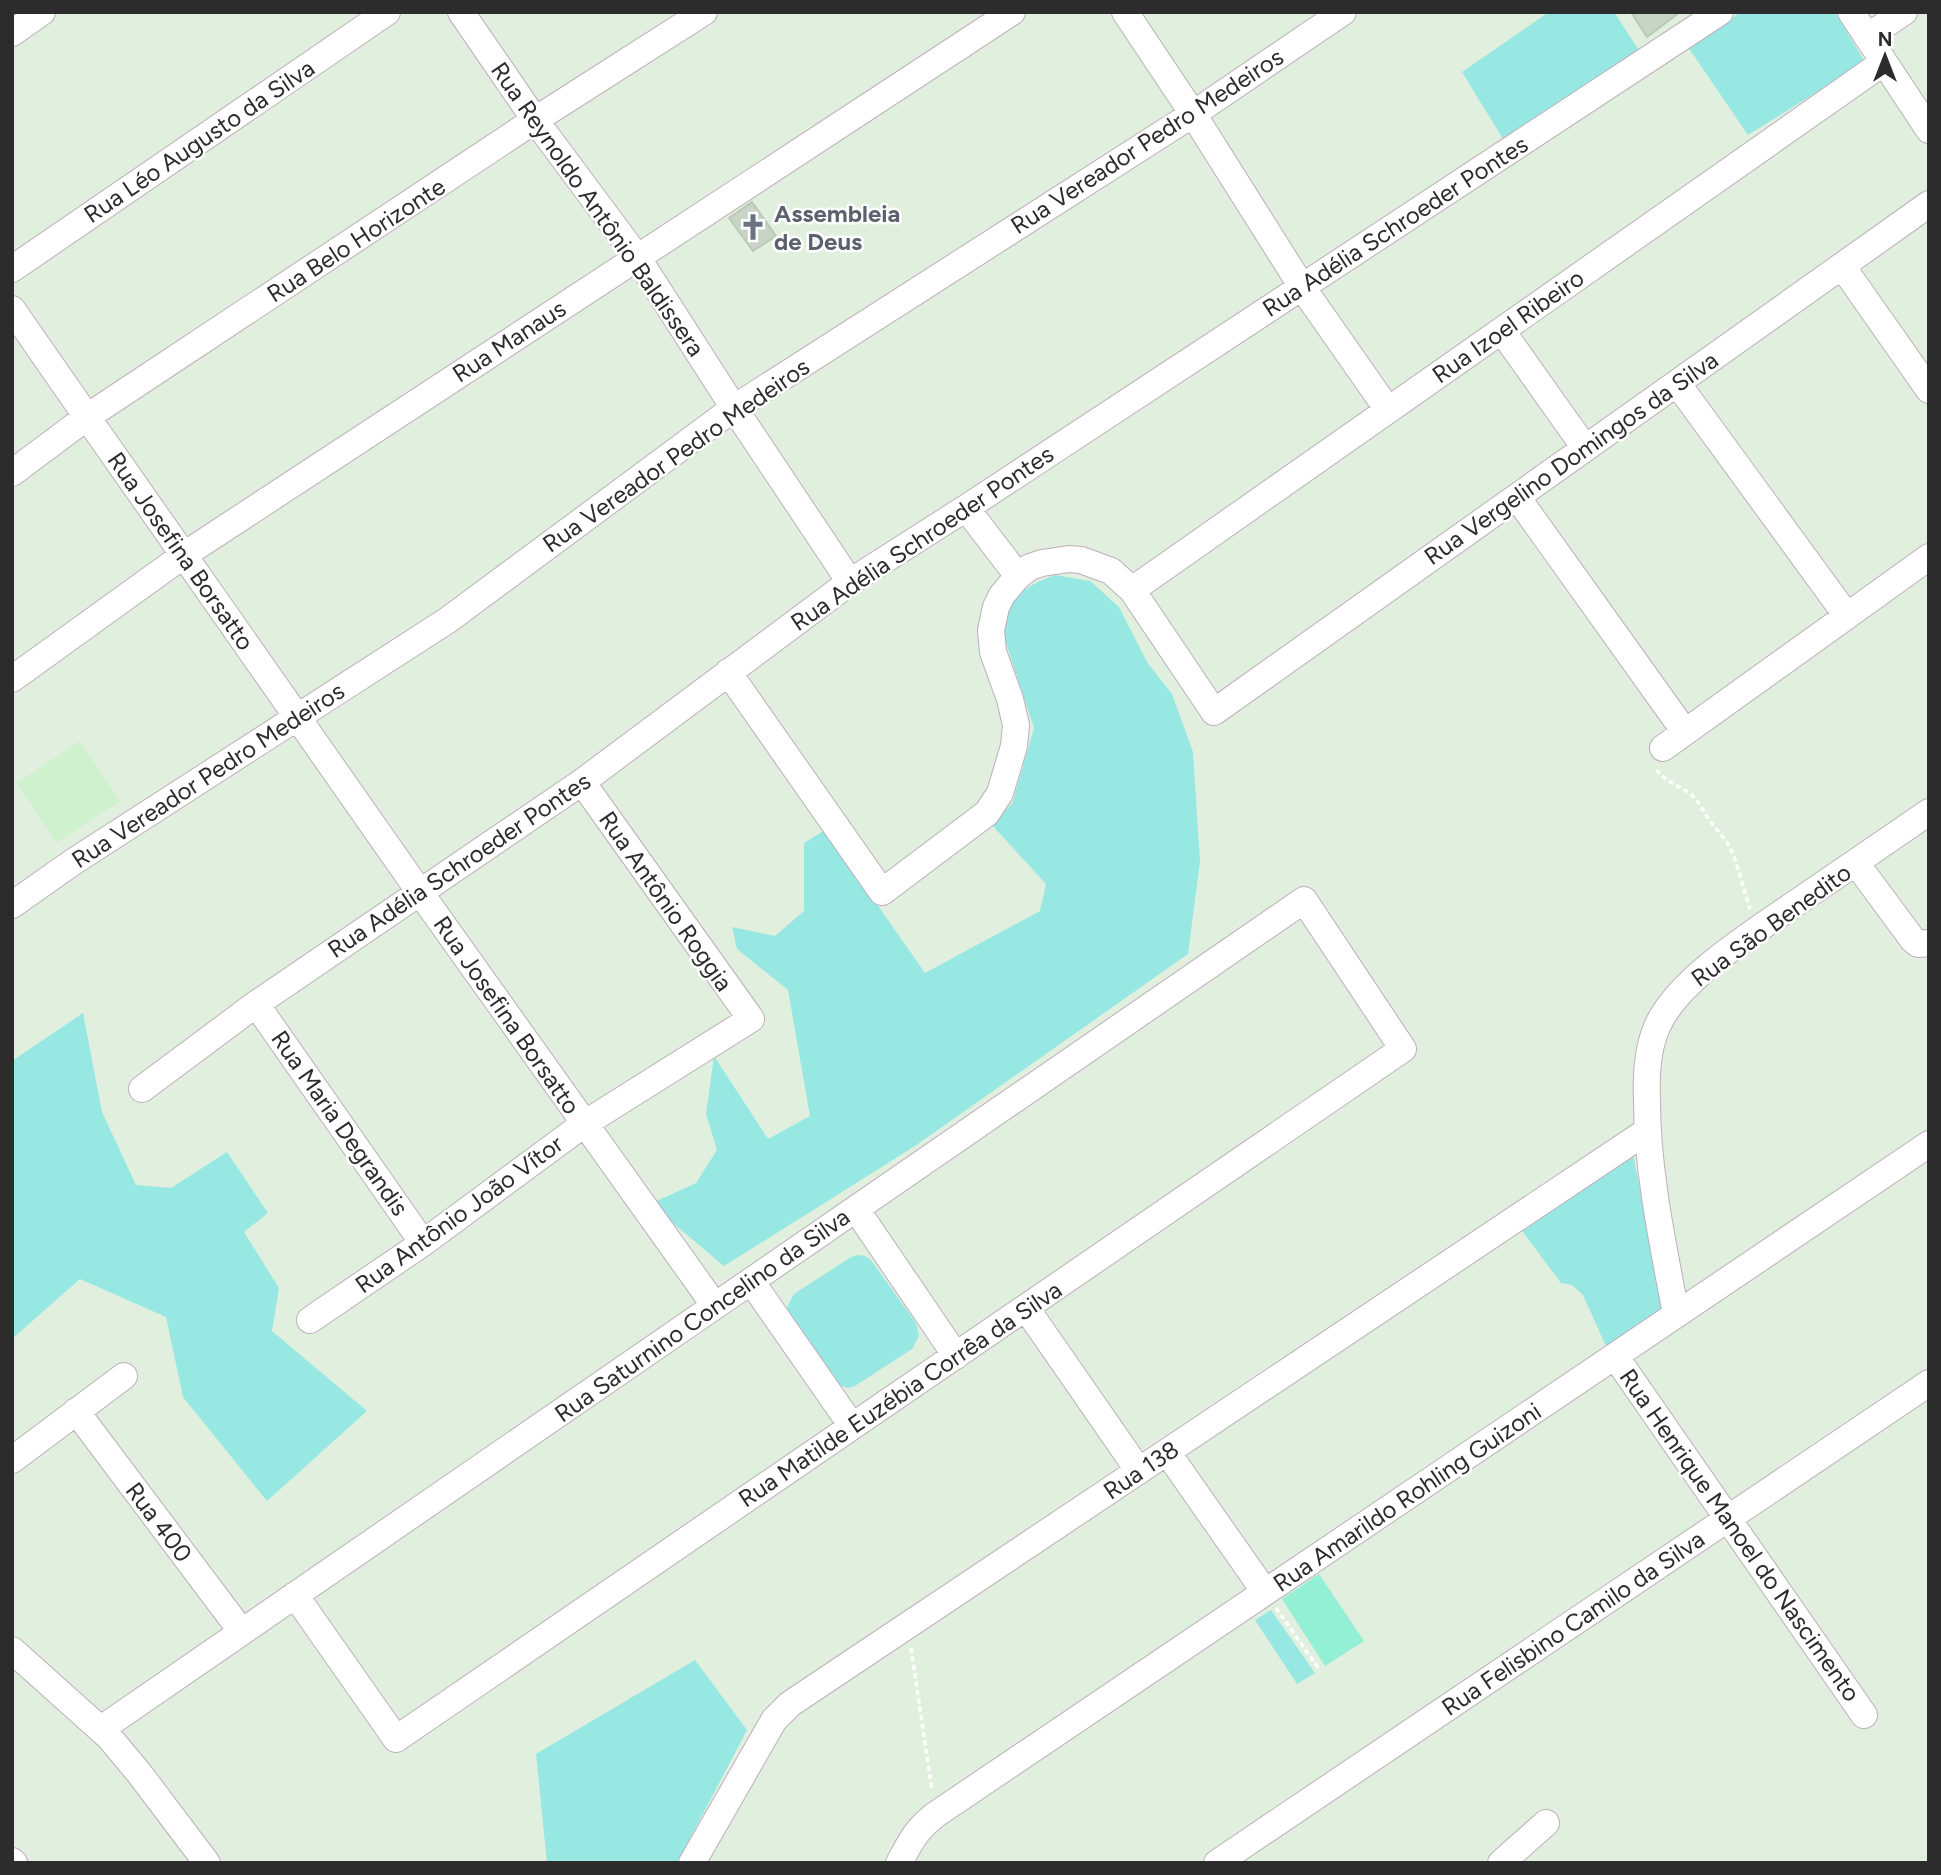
<svg xmlns="http://www.w3.org/2000/svg" width="1941" height="1875" font-family="Figtree,sans-serif">
  <style>
    .education { fill: #cff1cd }
    .green { fill: #97e8e3 }
    .pitch { fill: #93f0d4 }
    .building { fill: #c8d4c6; stroke: #b9cab7; stroke-width: 2 }
    .lines { fill: none; stroke-linecap: round; stroke-linejoin: round }
    .minor-casing { stroke: #bdaebc; stroke-width: 28 }
    .path { stroke: #fff; stroke-width: 3.5; stroke-dasharray: 5 3.5; stroke-linecap: butt }
    .minor { stroke: #fff; stroke-width: 26 }
    .labels { text-anchor: middle; dominant-baseline: central; stroke-width: 5; stroke-linejoin: round; paint-order: stroke }
    .street-label { font-size: 24px; fill: #2c2c2c; stroke: #fff }
    .worship-label { font-size: 24px; font-weight: bold; fill: #5b616d; stroke: #fff; text-anchor: start }
  </style>
  <rect width="100%" height="100%" fill="#e1efde"/>
  <!-- education -->
  <path class="education" d="M80,741L120,801L56,843L17,783Z"/>
  <!-- green -->
  <path class="green" d="M1549,12H1614L1640,52L1503,139L1462,72Z
    M1741,12H1835L1865,62L1748,135L1688,47Z
    M1055,575L1090,581L1119,607L1147,662L1172,694L1193,752L1200,861L1188,954L915,1146L724,1266L650,1204L696,1183L717,1150L706,1114L714,1056L768,1139L810,1116L788,990L737,949L732,927L775,936L804,911V843L825,830L925,973L1040,911L1046,884L991,824L1012,804L1034,728L1004,637C1004,627 1003,617 1007,608C1015,591 1039,581 1055,575Z
    M83,1013L102,1112L136,1185L171,1188L227,1152L268,1213L244,1232L279,1288L272,1331L367,1411L267,1501L183,1397L166,1317L80,1279L12,1339V1061Z
    M1632,1149L1663,1308L1606,1346L1583,1295L1572,1285L1561,1283L1517,1224Z
    M858,1255L865,1256L871,1260L916,1323L919,1336L912,1349L855,1386L848,1388L835,1384L787,1314V1307L794,1294L851,1257Z
    M1271,1610L1315,1673L1297,1684L1255,1620Z
    M695,1660L747,1730L677,1863H547L536,1754Z"/>
  <!-- pitch -->
  <path class="pitch" d="M1319,1574L1364,1641L1325,1666L1282,1599Z"/>
  <!-- building -->
  <path class="building" d="M1631,12H1680L1647,37Z
    M752,202L776,236L753,251L729,218Z"/>
  <g class="lines">
    <defs>
      <path id="minor" d="M461,12L535,120L637,257L734,408L850,582
        M1125,12L1193,114L1302,287L1388,410
        M1851,12L1929,130
        M12,33L42,12
        M1867,37L1904,12
        M1842,266L1929,390
        M12,269L387,12
        M12,309L87,417L419,891L715,1306
        M1502,331L1585,448
        M1677,383L1847,616
        M12,473L87,417L535,120L704,12
        M1517,497L1685,732
        M966,508L1018,576
        M1132,590L1884,62
        M728,672L882,892L987,813L1000,793L1014,746L1016,725L1010,699L993,652L991,630L996,607L1002,595L1018,576L1030,567L1042,563L1069,559L1081,560L1111,571L1132,590L1214,712L1929,204
        M12,679L184,555L1012,12
        M1663,748L1929,557
        M1856,863L1913,940L1918,944L1929,943
        M12,905L73,862L448,620L734,408L1193,114L1343,12
        M256,1004L423,1243
        M142,1089L256,1004L582,782L850,582L966,508L1720,12
        M856,1209L956,1356
        M751,1281L852,1426
        M1026,1308L1139,1471
        M1676,1314C1663,1244 1647,1172 1647,1100C1646,1076 1647,1049 1657,1027C1677,979 1759,929 1802,899C1844,870 1887,841 1929,812
        M310,1320L423,1243L584,1124L751,1019L582,782
        M1615,1356L1864,1715
        M76,1411L242,1632
        M1167,1452L1265,1592
        M12,1460L124,1376
        M12,1650L109,1737L139,1773L207,1863
        M101,1729L1304,900L1403,1049L396,1739L295,1595
        M12,1861L14,1863
        M692,1863L774,1720L790,1704L1647,1131
        M899,1863C911,1841 915,1831 935,1815L1929,1144
        M1217,1863L1929,1383
        M1501,1863L1546,1823"/>
    </defs>
    <!-- minor casing -->
    <use href="#minor" class="minor-casing"/>
    <!-- path -->
    <path class="path" d="M1656,770L1667,780L1690,793L1698,802L1709,820L1727,842L1734,856L1750,909
      M1276,1608L1319,1669
      M911,1648L932,1790"/>
    <!-- minor -->
    <use href="#minor" class="minor"/>
  </g>
  <!-- icons -->
  <defs>
    <symbol id="church-bare" viewBox="-9 -9 18 18"><path d="M-1.2-6h2.4v3.5h3.3v2.4h-3.3V6h-2.4V-.1h-3.3v-2.4h3.3Z" fill="#6b7280" stroke="#fff" stroke-width="2.5" paint-order="stroke"/></symbol>
  </defs>
  <g fill-rule="evenodd">
    <use href="#church-bare" x="734" y="208" width="38" height="38"/>
  </g>
  <g class="labels">
    <!-- street labels -->
    <g class="street-label">
      <text transform="translate(199 141) rotate(-34)">Rua Léo Augusto da Silva</text>
      <text transform="translate(1147 141) rotate(-33)">Rua Vereador Pedro Medeiros</text>
      <text transform="translate(598 209) rotate(55)">Rua Reynoldo Antônio Baldissera</text>
      <text transform="translate(1395 226) rotate(-33)">Rua Adélia Schroeder Pontes</text>
      <text transform="translate(356 240) rotate(-33)">Rua Belo Horizonte</text>
      <text transform="translate(1508 326) rotate(-35)">Rua Izoel Ribeiro</text>
      <text transform="translate(509 341) rotate(-33)">Rua Manaus</text>
      <text transform="translate(676 455) rotate(-35)">Rua Vereador Pedro Medeiros</text>
      <text transform="translate(1571 458) rotate(-35)">Rua Vergelino Domingos da Silva</text>
      <text transform="translate(922 538) rotate(-34)">Rua Adélia Schroeder Pontes</text>
      <text transform="translate(181 551) rotate(55)">Rua Josefina Borsatto</text>
      <text transform="translate(208 775) rotate(-33)">Rua Vereador Pedro Medeiros</text>
      <text transform="translate(459 865) rotate(-34)">Rua Adélia Schroeder Pontes</text>
      <text transform="translate(666 901) rotate(55)">Rua Antônio Roggia</text>
      <text transform="translate(1771 925) rotate(-36)">Rua São Benedito</text>
      <text transform="translate(507 1015) rotate(55)">Rua Josefina Borsatto</text>
      <text transform="translate(340 1123) rotate(55)">Rua Maria Degrandis</text>
      <text transform="translate(459 1214) rotate(-36)">Rua Antônio João Vítor</text>
      <text transform="translate(702 1315) rotate(-35)">Rua Saturnino Concelino da Silva</text>
      <text transform="translate(900 1394) rotate(-34)">Rua Matilde Euzébia Corrêa da Silva</text>
      <text transform="translate(1141 1470) rotate(-34)">Rua 138</text>
      <text transform="translate(1407 1497) rotate(-34)">Rua Amarildo Rohling Guizoni</text>
      <text transform="translate(159 1522) rotate(53)">Rua 400</text>
      <text transform="translate(1740 1535) rotate(55)">Rua Henrique Manoel do Nascimento</text>
      <text transform="translate(1573 1623) rotate(-34)">Rua Felisbino Camilo da Silva</text>
    </g>
    <!-- worship labels -->
    <g class="worship-label">
      <text x="774" y="213">Assembleia<tspan x="774" dy="28">de Deus</tspan></text>
    </g>
  </g>
  <!-- border -->
  <rect width="1941" height="1875" fill="none" stroke="#2c2c2c" stroke-width="28"/>
  <!-- north arrow -->
  <g transform="translate(1885 56)" stroke="#ffffff" stroke-width="5" paint-order="stroke">
  <path d="M0-5L12 26L0 18L-12 26Z" fill="#2c2c2c"/>
  <text y="-10" font-size="19" font-weight="bold" text-anchor="middle" fill="#2c2c2c">N</text>
  </g>
</svg>
